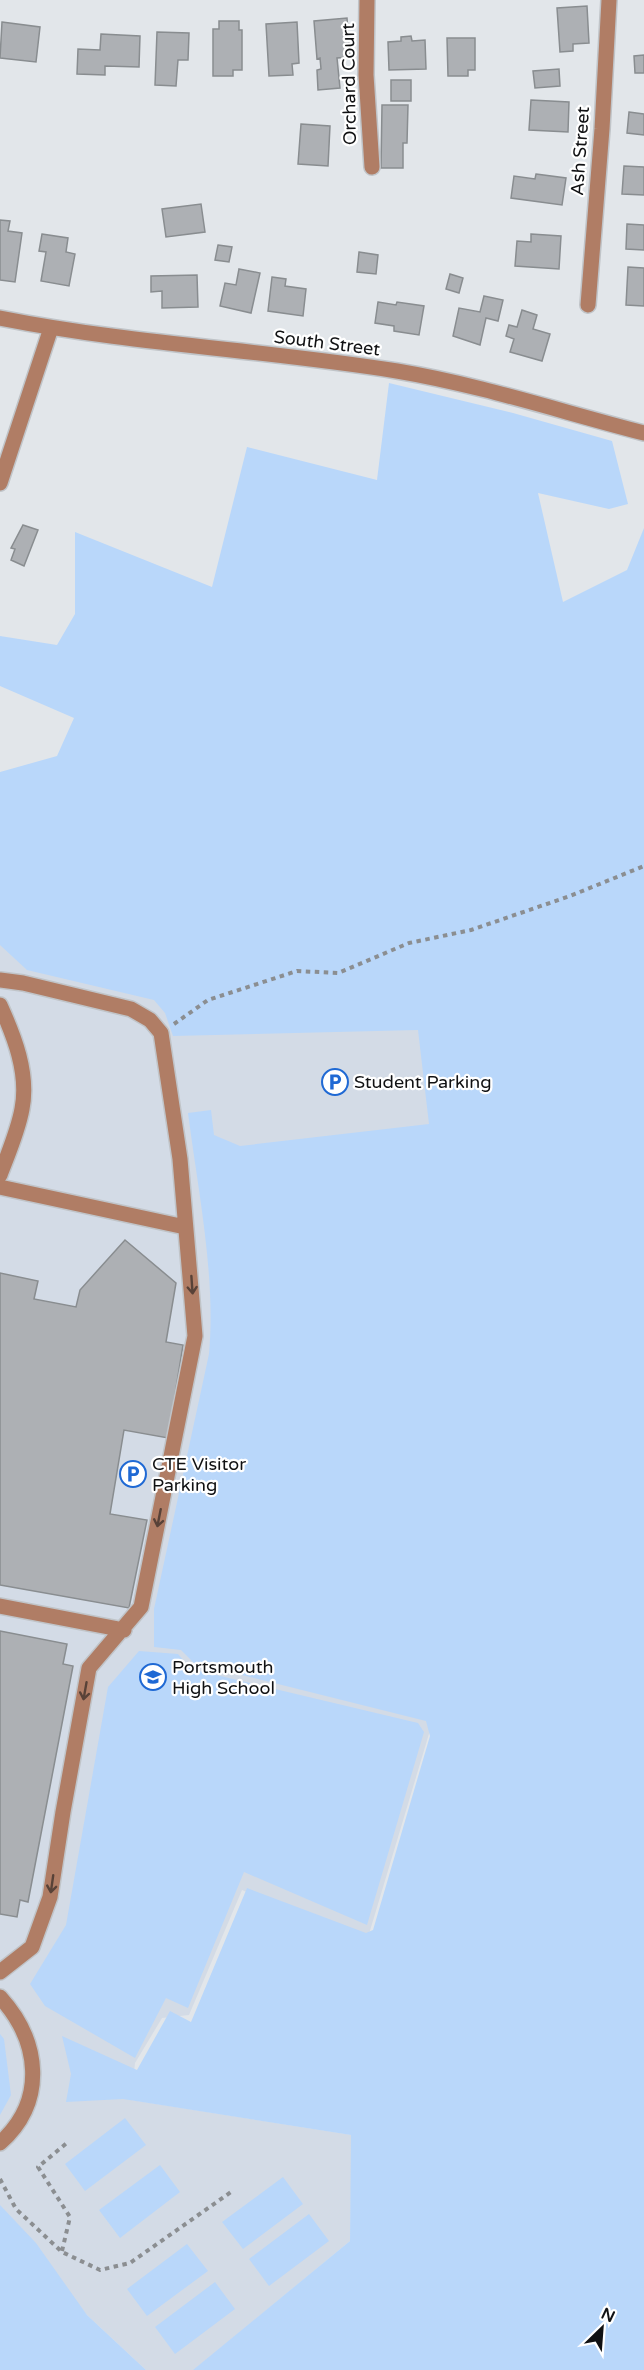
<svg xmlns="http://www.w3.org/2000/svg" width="644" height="2370" font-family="'Varela Round',sans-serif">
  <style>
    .built { fill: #d3dbe6 }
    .green { fill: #b9d7fa }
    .building { fill: #adb0b4; stroke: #898d90; stroke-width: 1.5 }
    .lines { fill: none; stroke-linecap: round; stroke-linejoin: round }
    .minor-casing { stroke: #c0c4c8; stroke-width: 18 }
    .path { stroke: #8b8e91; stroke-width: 4; stroke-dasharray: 4.5 4.5; stroke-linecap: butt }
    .minor { stroke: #b07d65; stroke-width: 15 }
    .oneway { stroke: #584238 }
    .labels { text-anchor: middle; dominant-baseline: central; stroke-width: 4.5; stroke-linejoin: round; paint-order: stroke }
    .street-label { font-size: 18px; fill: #101113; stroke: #fff }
    .poi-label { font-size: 18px; fill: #101113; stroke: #fff; text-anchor: start }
  </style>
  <rect width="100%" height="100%" fill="#e2e6ea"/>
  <!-- built -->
  <path class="built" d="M0,928L426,1018L437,1133L434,1717L366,1944L242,1890L189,2015L162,2018L135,2063L131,2100L352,2135L350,2241L194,2370H146L87,2315L0,2209Z"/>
  <!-- green -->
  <path class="green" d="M389,383L513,413L612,441L628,504L609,509L538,493L563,602L627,570L644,528V2370H193L350,2241L351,2135L123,2099L66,2102L71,2074L62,2036L137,2070L170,2011L191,2022L247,1888L366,1933L373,1930L430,1736L426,1721L194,1663L181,1650L154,1647V1609L209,1354C216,1276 198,1191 188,1113L211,1110L214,1135L240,1146L429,1124L418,1030L173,1036L165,1013L154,1000L27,970L0,945V772L57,756L74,718L0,686V636L57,645L75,614V532L212,587L247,447L377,480Z
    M139,1651L178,1654L191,1669L418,1723L424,1732L367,1925L244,1872L188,2008L166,1998L135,2058L45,2006L30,1984L66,1925L108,1687Z
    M0,2034L4,2039L11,2095L0,2115Z
    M125,2118L146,2145L85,2191L65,2164Z
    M160,2165L180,2192L120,2238L99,2210Z
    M283,2177L303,2204L243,2249L222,2222Z
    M0,2205L36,2243L87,2315L146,2370H0Z
    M309,2214L329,2241L269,2286L249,2259Z
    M187,2244L208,2271L147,2316L127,2289Z
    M215,2282L235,2309L175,2354L155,2327Z"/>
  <!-- building -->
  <path class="building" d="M587,6L589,43L573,44V51L560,52L557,8Z
    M347,18L350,57L337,58L340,88L318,90L317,70L321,69L320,58L317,59L314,21Z
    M219,21H239V30H242V70H233V76H213V29H219Z
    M2,22L40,27L36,62L0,58Z
    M297,22L299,63L292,64L293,75L269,76L266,24Z
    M157,32L189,33L188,60H178L176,86L155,85Z
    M101,34L140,36L139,67L105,66V75L77,74L78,49L100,50Z
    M411,36L412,41L425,40L426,69L389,70L388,42L401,41V37Z
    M447,38H475V70H468V76H448Z
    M644,55V73H635L634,56Z
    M559,69L560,86L535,88L533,71Z
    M391,80H411V101H391Z
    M531,100L569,102L568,132L529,130Z
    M382,105H408L407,143H403V168H381Z
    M629,112L644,114V135L627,133Z
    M301,124L330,126L328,166L298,164Z
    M624,166L644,167V195L622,194Z
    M536,174L566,178L562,205L511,198L514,176L535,179Z
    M201,204L205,232L166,237L162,209Z
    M0,220L10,221L8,231L22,233L15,282L0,280Z
    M627,224L644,225V250L626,249Z
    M42,234L68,238L66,252L75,254L69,286L41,281L46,252L39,251Z
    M531,234L561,236L559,269L515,266L517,241L531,242Z
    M218,245L232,247L229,262L215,260Z
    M359,252L378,255L376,274L357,272Z
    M628,267L644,268V306L626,305Z
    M239,269L260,273L251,313L220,306L225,283L236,285Z
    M450,274L463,278L459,293L446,289Z
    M197,275L198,307L162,308V291L151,292V276Z
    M272,277L286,279L285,286L306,289L303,316L268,311Z
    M484,296L503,300L498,321L486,318L480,345L453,336L459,308L480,312Z
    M378,302L396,305L397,302L424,306L419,335L394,331V326L375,323Z
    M522,310L537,315L533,329L550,334L542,361L510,352L514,339L506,336L509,325L517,327Z
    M23,525L38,530L24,566L11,560L15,549L11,548Z
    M125,1240L176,1283L166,1342L183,1345L168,1438L124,1430L110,1514L147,1520L129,1608L0,1585V1273L38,1281L34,1299L76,1307L80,1290Z
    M0,1631L67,1644L63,1664L73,1666L28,1902L20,1900L17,1917L0,1914Z"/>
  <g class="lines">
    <defs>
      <path id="minor" d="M367,0L366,75L372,167
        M588,305L602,129L609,0
        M0,318C131,344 265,350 397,371C481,385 562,412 644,433
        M0,483L51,328
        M0,980L23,983L131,1009L150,1020L161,1033L180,1159L195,1336L141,1607L89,1668L63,1812L50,1897L32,1947L0,1972
        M0,1005C14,1036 29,1073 22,1109C18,1131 8,1154 0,1175
        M0,1187L185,1227
        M0,1606L124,1630
        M0,1997C40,2041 47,2101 0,2143"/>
    </defs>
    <!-- minor casing -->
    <use href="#minor" class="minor-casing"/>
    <!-- path -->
    <path class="path" d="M174,1024L208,1000L297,971L338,973L409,943L471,930L570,896L644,866
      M0,2179L16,2209L62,2252L100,2270L130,2263L231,2192
      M62,2251L70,2217L38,2167L68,2142"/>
    <!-- minor -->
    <use href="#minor" class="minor"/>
  </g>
  <!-- one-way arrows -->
  <defs><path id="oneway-shaft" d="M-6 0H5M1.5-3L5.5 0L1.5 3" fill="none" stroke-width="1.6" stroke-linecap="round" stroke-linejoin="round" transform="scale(1.5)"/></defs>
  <g class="oneway">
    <use href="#oneway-shaft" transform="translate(192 1285) rotate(86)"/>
    <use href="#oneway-shaft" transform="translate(159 1518) rotate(101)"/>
    <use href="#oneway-shaft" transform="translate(85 1691) rotate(100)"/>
    <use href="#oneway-shaft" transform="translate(52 1884) rotate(98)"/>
  </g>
  <!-- icons -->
  <defs>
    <symbol id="parking-ring" viewBox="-11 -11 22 22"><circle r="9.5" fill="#fff" stroke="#1f69d4" stroke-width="1.5"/><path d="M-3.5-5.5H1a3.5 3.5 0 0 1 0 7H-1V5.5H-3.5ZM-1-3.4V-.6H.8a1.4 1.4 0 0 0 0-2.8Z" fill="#1f69d4"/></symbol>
    <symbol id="school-ring" viewBox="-11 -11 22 22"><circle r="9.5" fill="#fff" stroke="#1f69d4" stroke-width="1.5"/><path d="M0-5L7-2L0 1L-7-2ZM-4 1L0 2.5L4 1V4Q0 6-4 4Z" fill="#1f69d4"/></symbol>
  </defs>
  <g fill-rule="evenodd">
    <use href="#parking-ring" x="320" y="1067" width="30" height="30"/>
    <use href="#parking-ring" x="118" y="1459" width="30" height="30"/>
    <use href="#school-ring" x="138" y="1662" width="30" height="30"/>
  </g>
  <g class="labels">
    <!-- street labels -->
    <g class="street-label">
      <text transform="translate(349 84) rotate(-91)">Orchard Court</text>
      <text transform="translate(580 151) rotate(-86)">Ash Street</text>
      <text transform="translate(327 343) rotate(7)">South Street</text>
    </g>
    <!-- poi labels -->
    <g class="poi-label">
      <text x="354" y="1082">Student Parking</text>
      <text x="152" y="1464">CTE Visitor<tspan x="152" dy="21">Parking</tspan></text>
      <text x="172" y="1667">Portsmouth<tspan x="172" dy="21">High School</tspan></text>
    </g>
  </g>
  <!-- north arrow -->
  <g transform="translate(602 2328) rotate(25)" stroke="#ffffff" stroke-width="4.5" paint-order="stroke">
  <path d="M0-4.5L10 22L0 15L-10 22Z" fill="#101113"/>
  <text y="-9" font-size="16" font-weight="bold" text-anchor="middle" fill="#101113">N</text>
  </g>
</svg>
